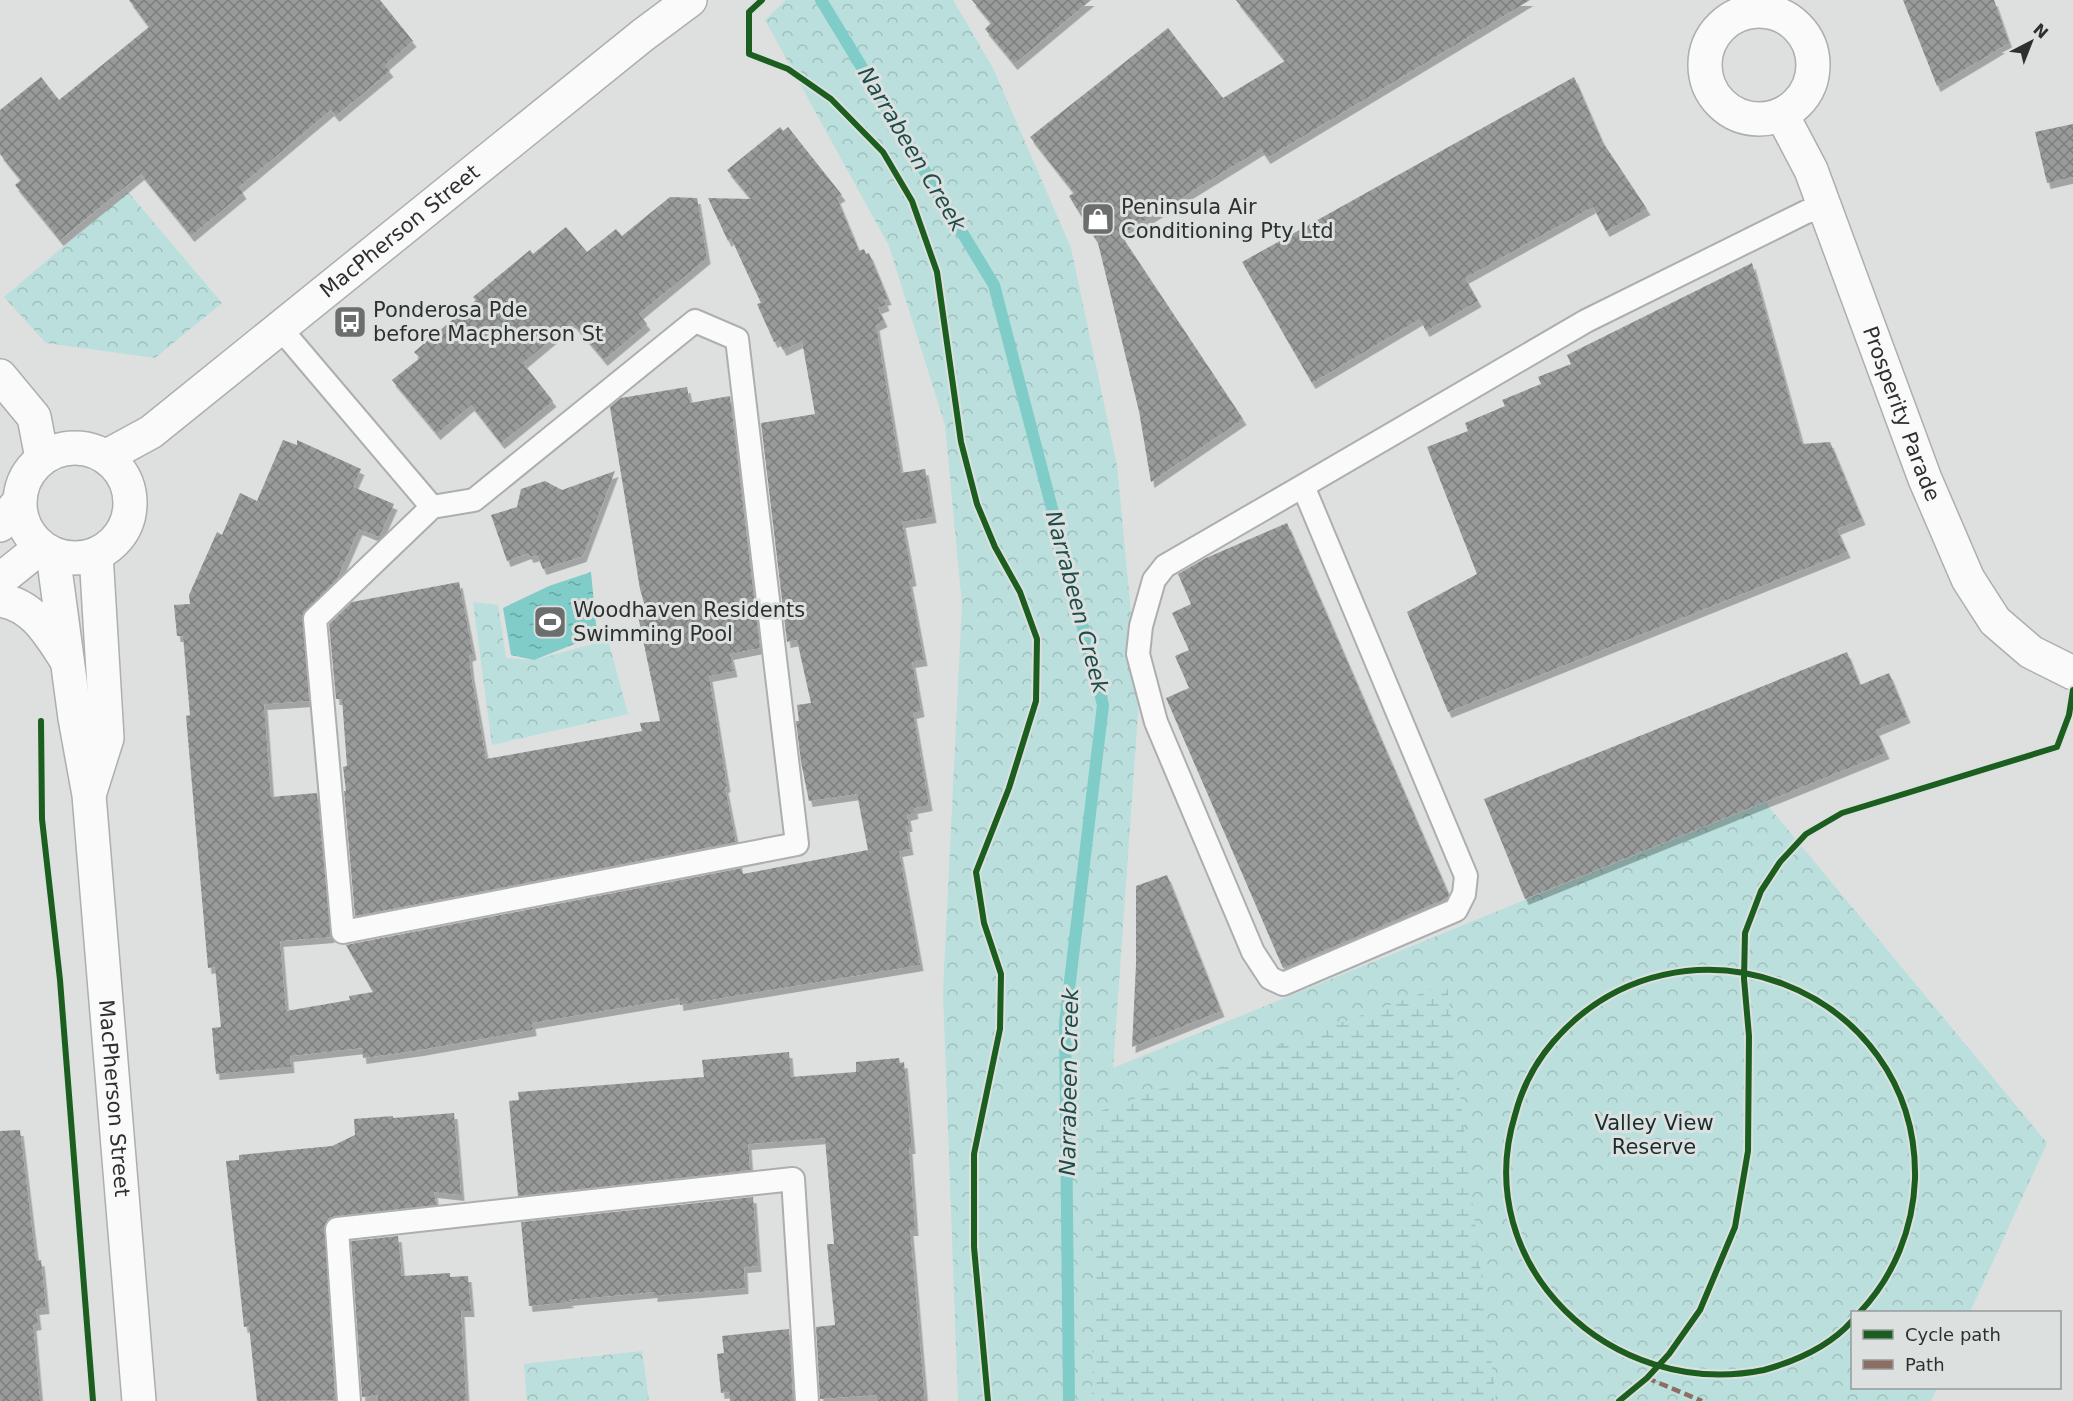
<svg xmlns="http://www.w3.org/2000/svg" width="2073" height="1401" font-family="'DejaVu Sans',sans-serif">
  <style>
    .forest { fill: url(#forest-crowns) }
    .wetland { fill: url(#wetland-marsh) }
    .water { fill: url(#water-ripples) }
    .lines { fill: none; stroke-linecap: round; stroke-linejoin: round }
    .stream { stroke: #7fccc8; stroke-width: 12 }
    .building { fill: url(#building-cross-hatch); filter: url(#shadow) }
    .service-casing { stroke: #adaeae; stroke-width: 26 }
    .minor-casing { stroke: #adaeae; stroke-width: 36 }
    .tertiary-casing { stroke: #adaeae; stroke-width: 36 }
    .service { stroke: #fafafa; stroke-width: 22 }
    .minor { stroke: #fafafa; stroke-width: 33 }
    .tertiary { stroke: #fafafa; stroke-width: 33 }
    .quiet { stroke: #8d6e63; stroke-width: 4.5; stroke-dasharray: 9 4.5; stroke-linecap: butt }
    .cycleway-casing { stroke: #dce1e0; stroke-width: 10 }
    .cycleway { stroke: #1b5e20; stroke-width: 6 }
    .labels { text-anchor: middle; dominant-baseline: central; stroke-width: 6; stroke-linejoin: round; paint-order: stroke }
    .poi-label { font-size: 21px; fill: #2e3030; stroke: #dce1e0; text-anchor: start }
    .street-label { font-size: 21px; fill: #2e3030; stroke: #dce1e0 }
    .park-label { font-size: 21px; fill: #192d2c; stroke: #dce1e0 }
    .water-label { font-size: 22px; font-style: italic; fill: #1d4d4a; stroke: #dce1e0 }
  </style>
  <defs>
    <pattern id="forest-crowns" width="20" height="18" patternUnits="userSpaceOnUse" patternTransform="scale(1.5)"><rect width="20" height="18" fill="#badfdc"/><path d="M2 6a3 3 0 1 1 6 0M12 15a3 3 0 1 1 6 0" fill="none" stroke="#a0c0bd"/></pattern>
    <pattern id="wetland-marsh" width="20" height="14" patternUnits="userSpaceOnUse" patternTransform="scale(1.5)"><rect width="20" height="14" fill="#badfdc"/><path d="M1 5h8M5 5V1M11 12h8M15 12V8" fill="none" stroke="#a0c0bd"/></pattern>
    <pattern id="water-ripples" width="26" height="14" patternUnits="userSpaceOnUse" patternTransform="scale(1.5)"><rect width="26" height="14" fill="#7fccc8"/><path d="M2 4q2-2 4 0t4 0M15 11q2-2 4 0t4 0" fill="none" stroke="#68a6a3"/></pattern>
    <pattern id="building-cross-hatch" width="8" height="8" patternUnits="userSpaceOnUse" patternTransform="scale(1.5)"><rect width="8" height="8" fill="#999b9a"/><path d="M0 0l8 8M0 8l8-8" fill="none" stroke="#7d7f7e"/></pattern>
    <filter id="shadow"><feDropShadow dx="3.5" dy="6" stdDeviation="0" flood-color="#0004"/></filter>
  </defs>
  <rect width="100%" height="100%" fill="#dde0df"/>
  <!-- forest -->
  <path class="forest" d="M786,0H953L993,68L1071,248L1117,465L1139,699L1113,1068L1765,802L2047,1143L1970,1312H1852V1388H1937L1931,1401H958L943,992L962,604L945,425L889,246L765,20Z
    M128,192L222,303L155,358L46,343L4,297Z
    M473,602L498,605L506,658L534,660L608,640L628,714L492,745Z
    M642,1351L649,1401H527L524,1364Z"/>
  <!-- wetland -->
  <path class="wetland" d="M1447,984L1496,1401H1092L1095,1113Z"/>
  <!-- water -->
  <path class="water" d="M591,572L597,635L534,660L511,655L503,608L549,586Z"/>
  <g class="lines">
    <!-- stream -->
    <path class="stream" d="M821,0L994,285L1103,705L1065,1023L1069,1401"/>
  </g>
  <!-- building -->
  <path class="building" d="M129,0H380L413,41L385,65L390,71L336,116L331,110L239,187L243,193L191,236L141,174L60,240L15,185L21,180L0,154V110L41,77L59,100L149,27Z
    M972,0H1091L1014,64L985,29L991,23Z
    M1236,0H1530L1267,158L1261,149L1121,235L1243,419L1151,482L1139,411L1098,243L1069,196L1074,193L1030,137L1168,28L1223,98L1285,61Z
    M1903,0H1994L2009,43L1937,86Z
    M1574,77L1602,141L1647,209L1606,231L1593,207L1465,278L1478,301L1426,331L1420,319L1312,383L1242,262Z
    M2073,124V177L2047,183L2035,132Z
    M780,127L783,131L788,127L842,195L837,198L859,251L864,249L866,254L869,253L888,299L884,300L886,305L878,308L884,321L876,325L901,473L925,469L933,517L902,522L913,580L909,581L924,660L912,662L921,711L913,713L929,805L914,808L915,813L907,815L909,826H906L910,849L899,851L920,965L680,1005L679,998L532,1023L533,1030L420,1050L363,1058L362,1048L290,1056L291,1067L216,1074L212,1028L221,1027L215,967L208,968L186,716L190,715L183,636H177L174,605L190,604L189,595L217,532L222,535L240,493L257,501L283,440L297,445V440L361,469L353,487L394,504L379,537L359,529L337,579L303,614L309,701L264,704L271,797L317,793L331,937L280,941L286,1011L350,1000L349,996L373,992L346,945L742,868L743,874L868,850L857,794L809,801L801,762L796,721H799L797,705L811,703L797,640L787,642L761,423L815,414L802,341L783,350L778,340L774,342L757,304L761,303L731,238L728,241L708,198L751,199L727,170Z
    M670,197L697,198L707,258L639,314L647,324L604,360L572,322L523,363L553,401L501,443L471,405L437,434L392,380L420,358L414,352L476,300L473,297L530,250L533,254L566,227L587,252L616,229L622,236Z
    M1752,263L1802,444L1830,442L1862,519L1837,529L1847,552L1448,712L1407,612L1477,574L1427,447L1468,431L1465,423L1505,406L1502,400L1541,384L1538,377L1571,364L1567,355Z
    M687,387L690,403L730,396L760,648L730,654L734,671L709,676L727,786L725,787L736,842L355,916L344,791H346L343,767L347,766L342,699H336L329,624L352,602L459,582L473,654L469,656L471,674L486,759L642,731L640,723L660,721L637,611L646,610L640,589L610,407L621,398Z
    M615,471L583,556L543,569L537,555L530,557L528,553L507,561L491,515L517,507L521,489L545,481L562,490Z
    M1287,523L1449,895L1447,898L1283,968L1166,698L1189,688L1175,656L1189,650L1172,613L1191,604L1178,574L1206,558Z
    M1847,652L1860,685L1889,673L1907,717L1876,730L1886,753L1525,899L1484,799Z
    M1167,875L1221,1011L1132,1047L1136,965V886Z
    M789,1052L791,1077L856,1072V1062L899,1058L900,1063L904,1062L912,1148H909L915,1230H910L925,1401H877L876,1395L820,1399L816,1327L835,1325L827,1244H834L825,1138L748,1144L750,1170L518,1196L509,1101L519,1100L518,1092L704,1077L702,1060Z
    M454,1113L461,1195L434,1192L436,1205L336,1216L329,1218L325,1224L335,1400L257,1401L249,1326L244,1327L226,1161L239,1160V1155L332,1146L355,1135L354,1119L393,1116V1118Z
    M20,1130L36,1261L41,1260L46,1308L36,1309L38,1324L33,1325L40,1401H0V1131Z
    M753,1197L758,1266L744,1267L745,1288L654,1296V1292L568,1300L571,1302L529,1306L521,1222Z
    M398,1236L402,1276L450,1273V1277L468,1276L471,1311H461L466,1400L463,1401H378V1395L362,1397L351,1241Z
    M789,1329L793,1401H730L729,1392L721,1393L717,1354L724,1353L722,1336Z"/>
  <g class="lines">
    <defs>
      <path id="service" d="M280,328L432,507L315,619L343,932L797,844L737,339L695,321L474,500L432,507
        M1303,486L1165,566L1154,580L1141,626L1138,654L1156,722L1253,952L1270,978L1283,984L1456,910L1464,894L1466,876L1303,486L1586,321L1806,212L1825,207
        M349,1401L337,1229L793,1179L807,1401"/>
      <g id="minor">
        <circle cx="1759" cy="65" r="54"/>
        <path id="s1" d="M1782,115L1811,170L1925,479L1968,579L1995,621L2031,652L2073,673"/>
        <path d="M0,376L34,417L42,458"/>
        <path d="M0,525L19,502"/>
        <path d="M0,580L41,547"/>
        <path d="M0,600C34,605 50,635 67,661"/>
      </g>
      <g id="tertiary">
        <circle cx="75" cy="503" r="55"/>
        <path id="s2" d="M105,457L151,432L643,35L690,0"/>
        <path id="s3" d="M53,554L75,718L89,795L139,1401"/>
        <path d="M90,792L107,738L96,554"/>
      </g>
    </defs>
    <!-- service casing -->
    <use href="#service" class="service-casing"/>
    <!-- minor casing -->
    <use href="#minor" class="minor-casing"/>
    <!-- tertiary casing -->
    <use href="#tertiary" class="tertiary-casing"/>
    <!-- service -->
    <use href="#service" class="service"/>
    <!-- minor -->
    <use href="#minor" class="minor"/>
    <!-- tertiary -->
    <use href="#tertiary" class="tertiary"/>
    <!-- quiet -->
    <path class="quiet" d="M1647,1378L1702,1401"/>
    <defs>
      <path id="cycleway" d="M762,0L749,12V54L788,69L831,99L883,152L912,201L937,272L961,442L977,504L995,547L1020,592L1037,639L1036,701L1009,788L976,872L984,923L1001,974L1000,1029L974,1154V1247L988,1401
        M41,721L42,819L60,980L93,1401
        M1852,1321C1830,1346 1796,1361 1764,1370C1611,1401 1469,1265 1515,1115C1522,1088 1535,1063 1553,1042C1679,896 1919,987 1915,1179C1913,1229 1894,1276 1860,1312
        M1619,1401L1647,1378L1669,1354L1700,1310L1735,1227L1748,1151L1749,1036L1744,979L1745,933L1761,891L1780,862L1806,834L1842,813L2057,747L2069,715L2073,690"/>
    </defs>
    <!-- cycleway casing -->
    <use href="#cycleway" class="cycleway-casing"/>
    <!-- cycleway -->
    <use href="#cycleway" class="cycleway"/>
  </g>
  <!-- icons -->
  <defs>
    <symbol id="shop-square" viewBox="-11 -11 22 22"><rect x="-9" y="-9" width="18" height="18" rx="4" fill="#6b6e6d" stroke="#dce1e0"/><path d="M-5-2.5h2.3a2.7 3.5 0 0 1 5.4 0H5L5.5 6h-11ZM-1.5-2.5h3a1.5 2.3 0 0 0-3 0Z" fill="#fff"/></symbol>
    <symbol id="bus-square" viewBox="-11 -11 22 22"><rect x="-9" y="-9" width="18" height="18" rx="4" fill="#6b6e6d" stroke="#dce1e0"/><path d="M-5-6H5V4H4V6H2V4H-2V6H-4V4H-5ZM-3.5-4V0h7V-4ZM-3.5 1.2v1.5H-2V1.2ZM2 1.2v1.5H3.5V1.2Z" fill="#fff"/></symbol>
    <symbol id="stadium-square" viewBox="-11 -11 22 22"><rect x="-9" y="-9" width="18" height="18" rx="4" fill="#6b6e6d" stroke="#dce1e0"/><path d="M0-5a6.5 5 0 1 0 0 10a6.5 5 0 1 0 0-10ZM-3.5-1.8h7v3.6h-7Z" fill="#fff"/></symbol>
  </defs>
  <g fill-rule="evenodd">
    <use href="#shop-square" x="1079" y="200" width="38" height="38"/>
    <use href="#bus-square" x="331" y="303" width="38" height="38"/>
    <use href="#stadium-square" x="531" y="603" width="38" height="38"/>
  </g>
  <g class="labels">
    <!-- poi labels -->
    <g class="poi-label">
      <text x="1121" y="207">Peninsula Air<tspan x="1121" dy="24">Conditioning Pty Ltd</tspan></text>
      <text x="373" y="310">Ponderosa Pde<tspan x="373" dy="24">before Macpherson St</tspan></text>
      <text x="573" y="610">Woodhaven Residents<tspan x="573" dy="24">Swimming Pool</tspan></text>
    </g>
    <!-- street labels -->
    <g class="street-label">
      <text stroke="none"><textPath href="#s2" startOffset="372">MacPherson Street</textPath></text>
      <text stroke="none"><textPath href="#s1" startOffset="322">Prosperity Parade</textPath></text>
      <text stroke="none"><textPath href="#s3" startOffset="548">MacPherson Street</textPath></text>
    </g>
    <!-- park labels -->
    <g class="park-label">
      <text x="1654" y="1123">Valley View<tspan x="1654" dy="24">Reserve</tspan></text>
    </g>
    <!-- water labels -->
    <g class="water-label">
      <text transform="translate(912 149) rotate(59)">Narrabeen Creek</text>
      <text transform="translate(1077 602) rotate(75)">Narrabeen Creek</text>
      <text transform="translate(1069 1082) rotate(-89)">Narrabeen Creek</text>
    </g>
  </g>
  <!-- legend -->
  <rect x="1851" y="1311" width="210" height="78" fill="#dce1e0" stroke="#969a9a" stroke-width="1.5"/>
  <rect x="1863" y="1330" width="30" height="9" fill="#1b5e20" stroke="#969a9a" stroke-width="1.5"/>
  <text x="1905" y="1341" font-size="18" fill="#2e3030">Cycle path</text>
  <rect x="1863" y="1360" width="30" height="9" fill="#8d6e63" stroke="#969a9a" stroke-width="1.5"/>
  <text x="1905" y="1371" font-size="18" fill="#2e3030">Path</text>
  <!-- north arrow -->
  <g transform="translate(2031 42) rotate(42)" stroke="#dce1e0" stroke-width="4.5" paint-order="stroke">
  <path d="M0-4.5L10 22L0 15L-10 22Z" fill="#2e3030"/>
  <text y="-9" font-size="16" font-weight="bold" text-anchor="middle" fill="#2e3030">N</text>
  </g>
</svg>
